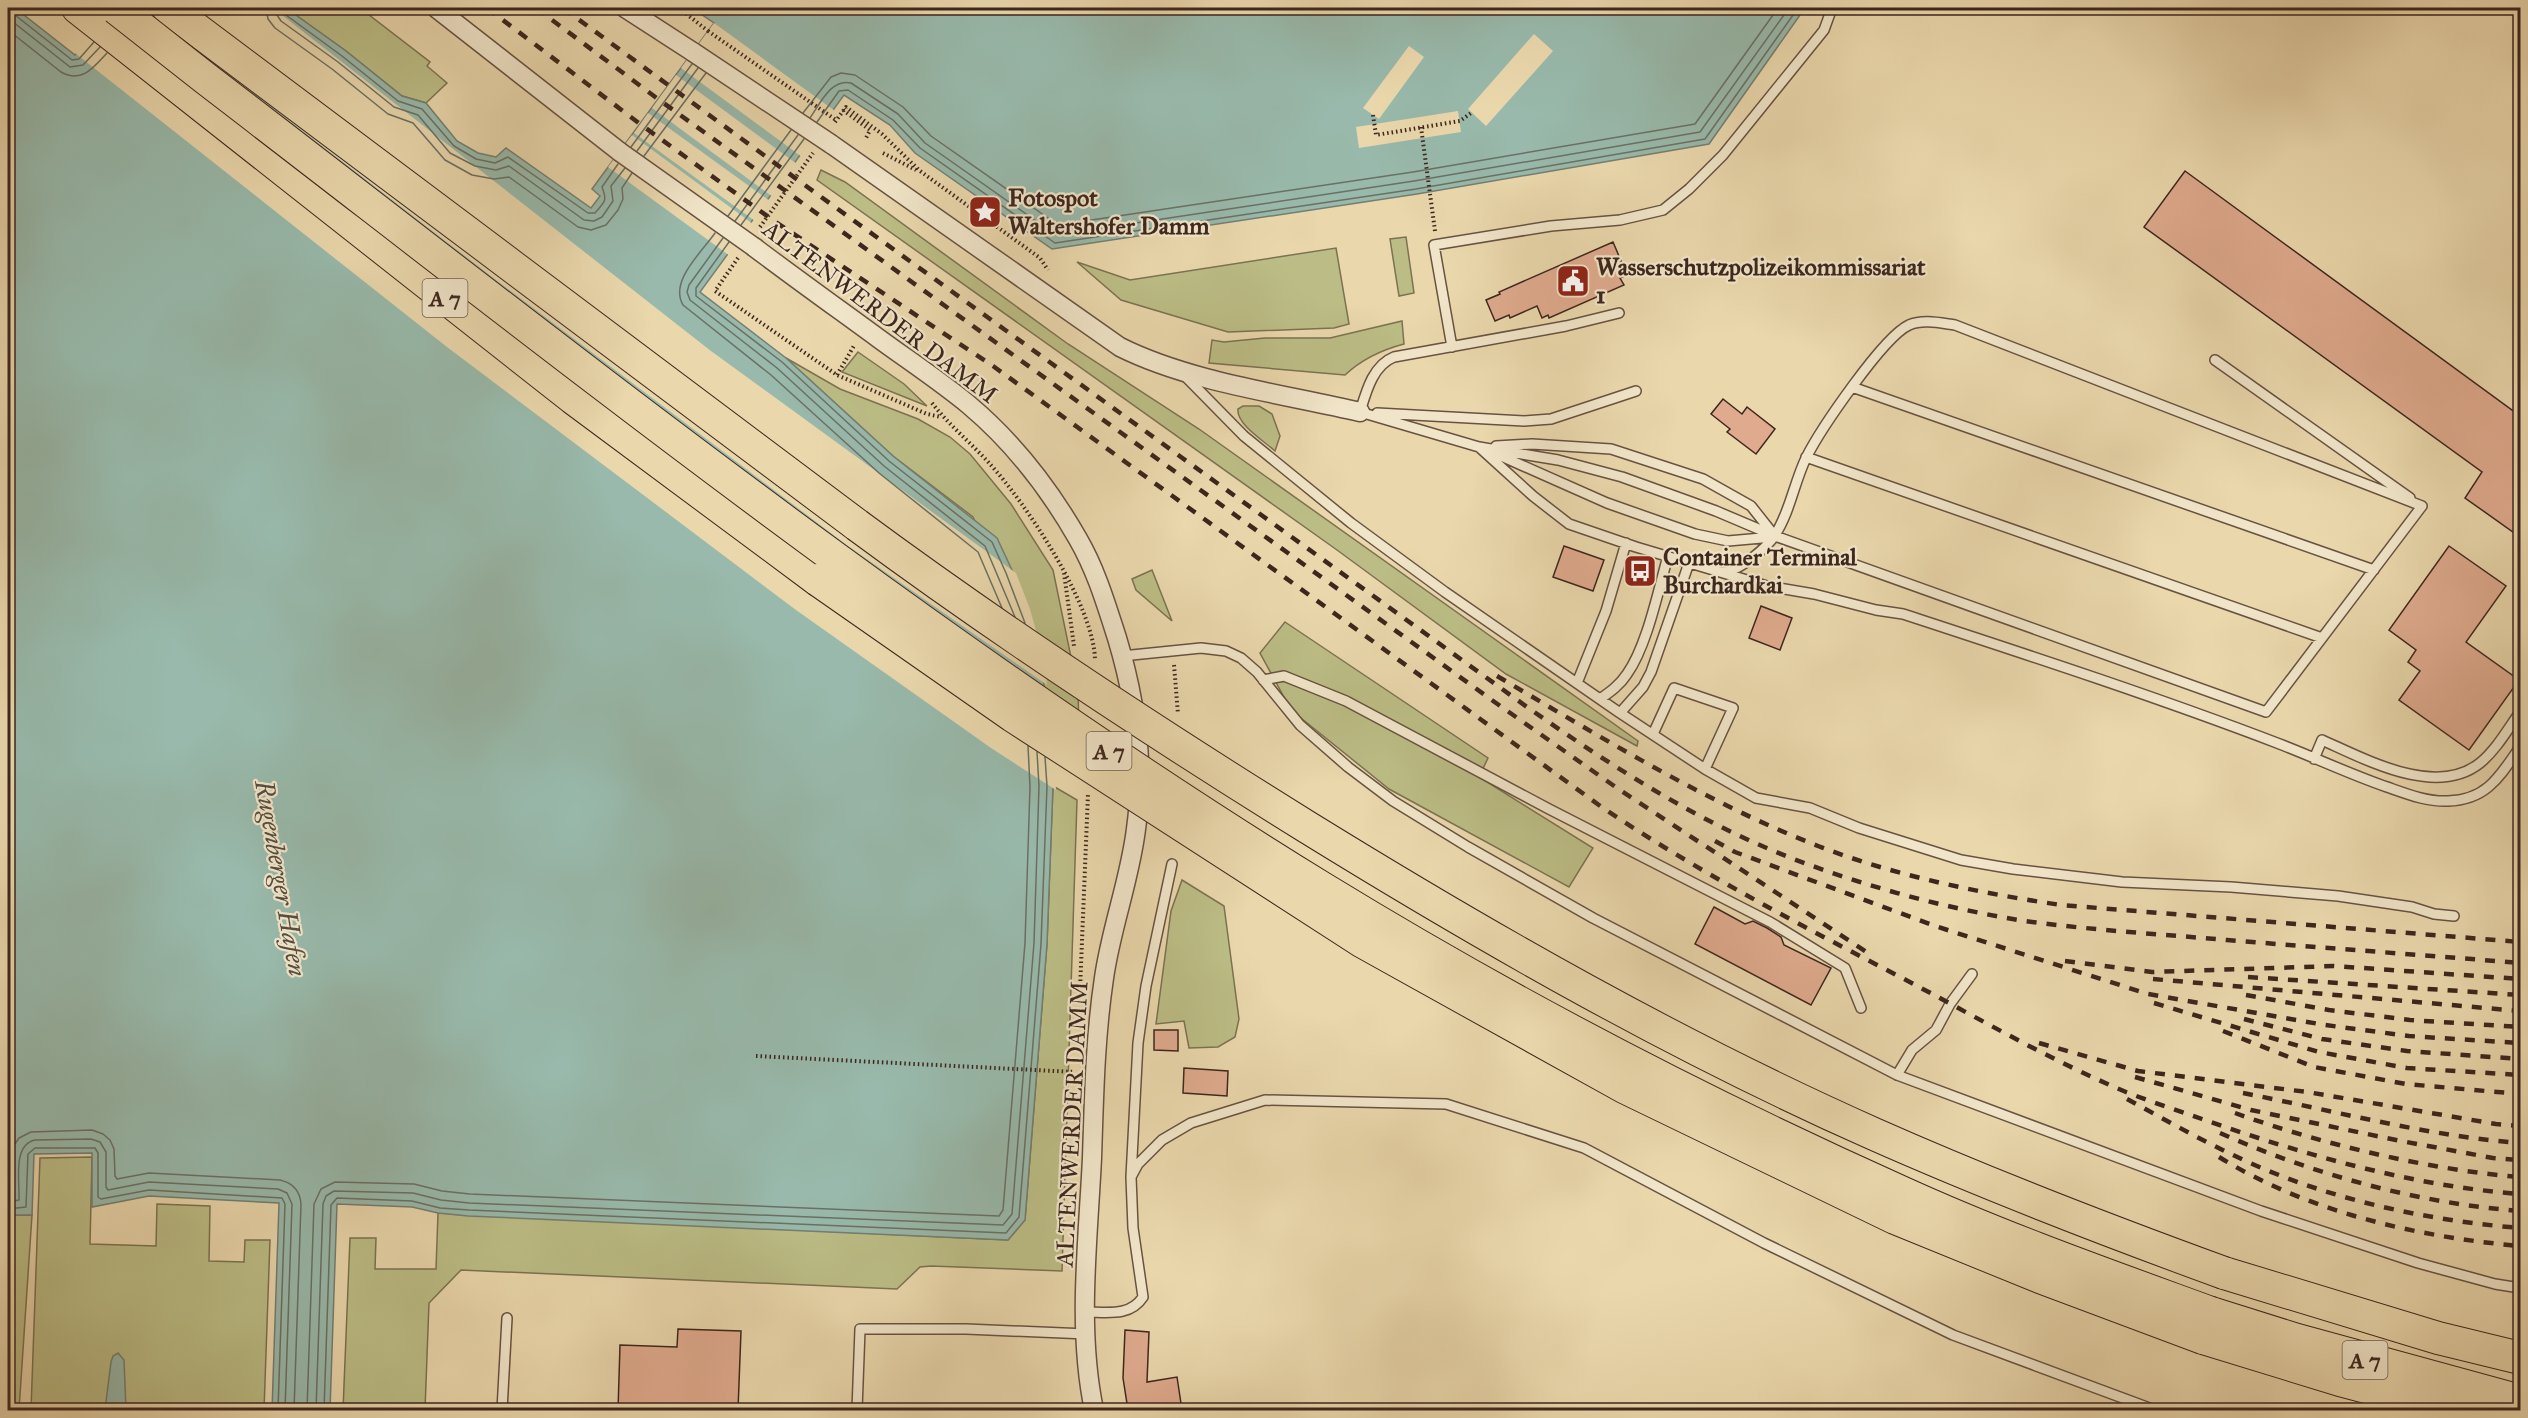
<svg xmlns="http://www.w3.org/2000/svg" width="2528" height="1418" font-family="'IM FELL Great Primer',serif">
  <style>
    .green { fill: #bcbd86; stroke: #7c7252; stroke-width: 1.5 }
    .water { fill: #98b9ab; stroke: #747e73; stroke-width: 1.5 }
    .pier { fill: #ead7ac }
    .lines { fill: none; stroke-linecap: round; stroke-linejoin: round }
    .shore { stroke: #6a7064; stroke-width: 1.5 }
    .building { fill: #dfaa8e; stroke: #3d261e; stroke-width: 1.5 }
    .service-casing { stroke: #685242; stroke-width: 12 }
    .minor-casing { stroke: #685242; stroke-width: 21 }
    .motorway-casing { stroke: #3d261e; stroke-width: 34 }
    .path { stroke: #3d261e; stroke-width: 4; stroke-dasharray: 1.5 3; stroke-linecap: butt }
    .service { stroke: #f1e5c9; stroke-width: 9 }
    .minor { stroke: #f1e5c9; stroke-width: 18 }
    .motorway { stroke: #ead7ac; stroke-width: 32 }
    .rail { stroke: #3d261e; stroke-width: 4.5; stroke-dasharray: 10 10; stroke-linecap: butt }
    .minor-bridge-casing { stroke: #685242; stroke-width: 21; stroke-linecap: butt }
    .motorway-bridge-casing { stroke: #3d261e; stroke-width: 34; stroke-linecap: butt }
    .path-bridge { stroke: #3d261e; stroke-width: 4; stroke-dasharray: 1.5 3; stroke-linecap: butt }
    .minor-bridge { stroke: #f1e5c9; stroke-width: 18 }
    .motorway-bridge { stroke: #ead7ac; stroke-width: 32 }
    .labels { text-anchor: middle; dominant-baseline: central; stroke-width: 4.5; stroke-linejoin: round; paint-order: stroke }
    .shield { fill: #f1e5c9; stroke: #735f51; stroke-width: 1.5 }
    .shield-label { font-size: 22px; font-weight: bold; fill: #3d261e }
    .poi-label { font-size: 24px; font-weight: bold; fill: #3d261e; stroke: #f1e5c9; text-anchor: start }
    .street-label { font-size: 24px; fill: #3d261e; stroke: #f1e5c9 }
    .water-label { font-size: 26px; font-style: italic; fill: #544b41; stroke: #f1e5c9 }
  </style>
  <rect width="100%" height="100%" fill="#ead7ac"/>
  <filter id="stains"><feTurbulence type="fractalNoise" baseFrequency=".00333" numOctaves="4"/><feColorMatrix values="0 0 0 0 .2 0 0 0 0 .09 0 0 0 0 .02 0 0 0 .5 -.17"/></filter>
  <radialGradient id="worn" r=".72"><stop offset=".6" stop-color="#630" stop-opacity="0"/><stop offset="1" stop-color="#630" stop-opacity=".3"/></radialGradient>
  <!-- green -->
  <path class="green" d="M286,8H360L430,62L427,66L447,83L426,103L402,96L346,51Z
    M821,170L845,182L1068,344L1199,429L1638,741L1637,746L1506,674L1337,550L817,180Z
    M1406,237L1414,293L1399,296L1390,239Z
    M1336,248L1349,324L1334,328L1228,332L1121,300L1077,262L1130,280Z
    M1402,321L1404,344C1381,350 1362,359 1345,375L1209,363L1212,340L1224,342L1265,338H1330Z
    M858,352L904,384L927,406L842,372Z
    M786,358L840,389L918,419L950,437L970,454L1011,504L1053,570L1078,691L1079,729L1049,712L973,517L893,456Z
    M1243,406H1259L1272,414L1280,436L1275,451C1264,441 1236,424 1238,409Z
    M1152,570L1172,621L1136,590L1132,579Z
    M1285,622L1488,758L1479,777L1593,848L1569,887L1389,789L1291,710L1260,653Z
    M1053,786L1077,800L1062,1271L931,1266L920,1267L897,1289L461,1270L429,1303L425,1410H343L350,1238H376L375,1269H436L438,1213L1008,1240L1025,1220L1047,944Z
    M1182,880L1224,906L1239,1019L1235,1037L1218,1047L1189,1048L1184,1021L1156,1024L1171,911Z
    M92,1157L90,1244L156,1246L157,1204L210,1206L209,1261L244,1262L245,1240H270L264,1410H31L40,1158Z
    M8,1215H32L19,1410H8Z"/>
  <!-- water -->
  <path class="water" d="M8,8H15L75,55L116,8H286L346,51L402,96L426,103L457,141L478,153L496,157L506,148L591,208L600,196L592,189L714,23L692,8H1805L1709,144L1417,194L1052,249L915,153L890,125L844,95L700,292L786,358L893,456L997,538L1012,570L1042,664L1053,786L1047,944L1025,1220L1008,1240L468,1216L438,1213L412,1207L337,1204L330,1410H272L279,1203L149,1196L92,1207V1153L34,1154L32,1215H8Z
    M118,1353L124,1360L126,1410H105L111,1362L113,1356Z"/>
  <!-- pier -->
  <path class="pier" d="M18,8L75,51L112,8L493,286L1052,712L1056,790L991,748L796,610L447,347Z
    M143,8H273L711,351L1016,573L1030,609L1045,663L1047,685L848,546L496,280Z
    M714,23L835,111L802,157L681,68Z
    M1534,34L1553,51L1486,126L1468,109Z
    M1409,46L1424,57L1379,119L1363,108Z
    M676,75L797,164L773,197L652,108Z
    M1458,111L1461,132L1359,148L1356,127Z
    M648,113L770,201L755,221L634,133Z
    M632,135L753,224L730,256L608,167Z"/>
  <g class="lines">
    <!-- shore -->
    <path class="shore" d="M12,8L15,15L72,60L79,59L94,42
      M266,8L268,19L275,28L332,69L388,114L413,123L445,160L472,175L494,179L509,177L578,227L591,230L606,225L618,210L623,199L622,188L632,173
      M275,8L277,15L281,21L338,62L394,107L418,115L450,153L475,166L496,170L509,166L584,220L594,221L602,217L613,201L611,186L625,168
      M283,8L286,15L342,56L398,101L422,109L454,146L476,159L495,163L508,157L588,213H595C606,201 607,200 602,187L618,164
      M8,18L70,67L83,65L100,47
      M8,30L61,72C82,84 94,67 107,53
      M803,113L831,77L841,73L855,75L903,107L931,136L1058,225L1413,172L1695,124L1778,8
      M810,118C820,104 831,78 851,83L898,114L925,143L1056,235L1414,181L1700,132L1789,8
      M817,122L839,91L848,90L893,120L920,148L1055,243L1416,189L1705,139L1798,8
      M631,147L692,64
      M637,151L698,68
      M644,156L706,73
      M728,216L791,130
      M735,221L798,135
      M741,225L804,139
      M715,233C702,252 669,281 683,305L771,375L879,473L978,552L1002,608
      M723,238L689,285L687,292L690,300L777,368L884,466L985,546L1015,617
      M729,242L696,288V296L782,362L889,461L992,542L1006,573L1025,623
      M8,1193L10,1190L13,1147L19,1138L31,1132L92,1130L103,1134L110,1140L114,1149L115,1176L117,1179L149,1173L280,1180C293,1183 300,1191 301,1204L294,1410
      M8,1202L19,1200C20,1182 12,1145 35,1140L91,1139L100,1142L106,1152V1187L108,1190L149,1182L278,1189L287,1193L292,1204L285,1410
      M8,1209L26,1207L28,1154L35,1148H95L98,1153V1197L101,1199L149,1190L282,1198L285,1204L278,1410
      M307,1410L314,1204L321,1189L335,1182L414,1184L442,1191L470,1194L999,1216L1003,1210L1025,943L1030,787L1028,746
      M316,1410L323,1204L326,1196L334,1191L413,1193L441,1200L469,1203L1003,1225L1012,1214L1034,943L1039,786L1037,752
      M324,1410L331,1205L337,1198L412,1201L440,1208L469,1210L1006,1233L1019,1217L1041,944L1047,786L1045,757"/>
  </g>
  <!-- building -->
  <path class="building" d="M2185,171L2520,416V537L2465,498L2482,472L2144,227Z
    M1613,242L1627,275L1620,278L1624,285L1549,318L1548,315L1542,318L1537,306L1510,318L1509,315L1495,321L1486,300L1500,294L1499,292Z
    M1723,399L1742,414L1747,407L1775,429L1756,454L1727,432L1730,429L1711,414Z
    M1564,546L1604,560L1593,591L1553,577Z
    M2449,546L2506,586L2466,642L2519,680L2469,750L2399,700L2420,671L2408,662L2416,650L2389,630Z
    M1761,606L1792,618L1780,650L1749,638Z
    M1714,907L1745,924L1753,921L1767,928L1781,937L1784,945L1831,968L1811,1005L1695,944Z
    M1154,1030H1178V1051L1154,1050Z
    M1184,1068L1228,1071L1227,1096L1183,1093Z
    M678,1329L741,1331L738,1410H618L620,1345L677,1347Z
    M1125,1330L1149,1332L1147,1382L1177,1377L1182,1410H1128L1123,1378Z"/>
  <g class="lines">
    <defs>
      <path id="service" d="M1452,347L1434,245L1551,226L1620,220L1663,210L1689,189L1723,155L1824,30L1832,8
        M2215,360L2410,498
        M1184,375L1244,436L1351,523L1445,592L1620,713L1705,769L1756,798L1810,808L1859,828L1961,860L2013,869L2122,882L2231,887L2338,896L2412,907L2434,914L2454,916
        M1852,387L2374,570
        M1360,412L1479,447L1558,460L1622,477L1716,511L1775,536L2266,712L2422,506
        M1360,412C1366,392 1373,365 1394,357L1566,326L1619,313
        M1377,413L1524,421L1551,419L1636,391
        M1496,446L1532,444L1611,449L1703,479L1751,506L1774,535
        M1479,447L1533,496L1569,524L1636,547L1767,586L1814,594L1876,610L1903,614C2028,655 2154,696 2277,743C2314,757 2349,774 2387,787C2407,794 2427,802 2448,801C2487,800 2500,776 2520,747
        M1492,452L1607,503L1695,534L1728,541L1773,537
        M1806,457L2322,638
        M1724,572C1739,571 1767,548 1775,535C1790,512 1794,483 1806,458C1820,430 1883,337 1909,325C1923,319 1940,323 1955,325L2422,506
        M1122,656L1201,648L1226,651L1241,658L1257,672L1300,725L1348,767L1393,801L1468,847L1593,918L1897,1075L2261,1211L2418,1263L2495,1284L2520,1288
        M1263,680L1284,676L1346,701L1549,809L1770,922L1845,968L1861,1008
        M1577,683L1606,611L1626,543
        M1600,699C1610,692 1620,685 1627,674C1647,646 1658,591 1668,556
        M1620,713L1643,687L1651,672L1689,563
        M1653,734L1674,688L1733,708L1705,769
        M2314,759L2322,740C2367,760 2436,798 2480,763C2496,750 2508,729 2520,712
        M1897,1075L1912,1050L1936,1030L1950,1004L1972,974
        M1131,1177L1138,1164L1162,1140L1191,1123L1265,1100L1446,1104L1584,1148L1764,1243L1953,1335L2155,1410
        M1086,1312C1107,1312 1130,1317 1143,1297L1133,1228L1131,1177L1138,1043L1146,986L1172,864
        M502,1410L507,1318
        M857,1410L860,1329H966L1087,1334"/>
      <path id="minor" d="M436,8L620,152
        M625,8L693,52
        M831,144L1120,347C1190,382 1283,394 1360,412
        M754,247C795,278 837,308 878,338C908,360 940,381 969,405C1013,442 1050,490 1078,539C1096,570 1106,604 1117,638C1135,698 1145,766 1136,829C1130,879 1111,928 1104,978C1095,1038 1094,1098 1092,1158C1088,1241 1077,1329 1094,1410"/>
      <path id="motorway" d="M78,8L573,398L818,580
        M168,8L857,525
        M2224,1273L2438,1338L2520,1358
        M2211,1313L2297,1340L2520,1401
        M2203,1338L2340,1380L2453,1410"/>
    </defs>
    <!-- service casing -->
    <use href="#service" class="service-casing"/>
    <!-- minor casing -->
    <use href="#minor" class="minor-casing"/>
    <!-- motorway casing -->
    <use href="#motorway" class="motorway-casing"/>
    <!-- path -->
    <path class="path" d="M679,8L708,31
      M843,110L870,130L865,140
      M1373,115L1376,135L1460,121L1471,113
      M835,122L846,107L882,134L920,171L1040,258L1048,270
      M1421,127L1435,231
      M883,153L916,170
      M760,227L813,153
      M738,258L715,291L837,375L927,414L941,417
      M837,375L855,344
      M932,403C949,425 971,443 989,463C1026,503 1095,607 1095,661
      M1064,573L1074,646
      M1174,665L1178,714
      M1080,990L1088,794
      M756,1056L1075,1072"/>
    <!-- service -->
    <use href="#service" class="service"/>
    <!-- minor -->
    <use href="#minor" class="minor"/>
    <!-- motorway -->
    <use href="#motorway" class="motorway"/>
    <!-- rail -->
    <path class="rail" d="M487,8L640,124L774,221L993,366L1603,808C1700,873 1802,926 1906,980C1978,1018 2050,1060 2126,1092C2151,1102 2177,1110 2202,1119C2305,1155 2412,1186 2520,1194
      M536,8L658,99L1496,703L1617,788L1868,953
      M563,8L817,194L1527,707C1610,765 1696,821 1791,858C1864,886 1941,907 2018,920C2088,930 2158,934 2227,940C2325,948 2423,955 2520,963
      M1497,676C1601,737 1705,802 1818,846C1896,876 1979,893 2061,905L2520,942
      M1715,841L1735,852L1935,926L2148,994L2325,1025L2409,1036L2520,1043
      M2065,961L2152,972L2334,966L2520,979
      M2248,977L2520,995
      M2153,979L2520,1011
      M2246,995L2329,1010L2410,1020L2520,1027
      M2154,1003L2319,1052L2407,1068L2520,1075
      M2244,1019L2322,1039L2407,1051L2520,1059
      M2223,1031L2314,1067L2406,1084L2520,1094
      M2039,1043L2138,1071L2307,1092L2496,1124L2520,1126
      M2135,1077L2251,1110L2401,1141L2493,1158L2520,1160
      M2243,1093C2335,1111 2428,1136 2520,1143
      M2127,1099C2162,1118 2197,1138 2233,1155C2322,1198 2422,1220 2520,1228
      M2235,1113C2321,1144 2430,1170 2520,1177
      M2220,1133C2315,1175 2417,1203 2520,1211
      M2219,1157C2308,1212 2417,1237 2520,1246"/>
    <defs>
      <path id="minor-bridge" d="M693,52L831,144
        M620,152L754,247"/>
      <path id="motorway-bridge" d="M116,8L205,78C570,358 930,647 1322,888C1508,1002 1702,1103 1901,1192C2002,1238 2107,1275 2211,1313
        M857,525C1003,633 1154,732 1307,827C1490,940 1678,1047 1874,1134C1989,1185 2106,1230 2224,1273
        M818,580L1013,716L1363,942L1624,1087L1895,1218L2040,1277L2203,1338"/>
    </defs>
    <!-- minor-bridge casing -->
    <use href="#minor-bridge" class="minor-bridge-casing"/>
    <!-- motorway-bridge casing -->
    <use href="#motorway-bridge" class="motorway-bridge-casing"/>
    <!-- path-bridge -->
    <path class="path-bridge" d="M708,31L836,120"/>
    <!-- minor-bridge -->
    <use href="#minor-bridge" class="minor-bridge"/>
    <!-- motorway-bridge -->
    <use href="#motorway-bridge" class="motorway-bridge"/>
  </g>
  <!-- icons -->
  <defs>
    <symbol id="sight-square" viewBox="-11 -11 22 22"><rect x="-9" y="-9" width="18" height="18" rx="4" fill="#8f2418" stroke="#f1e5c9"/><path d="M0-6L1.8-2.2L6-1.7L2.9 1.2L3.7 5.4L0 3.3L-3.7 5.4L-2.9 1.2L-6-1.7L-1.8-2.2Z" fill="#fff"/></symbol>
    <symbol id="civic-square" viewBox="-11 -11 22 22"><rect x="-9" y="-9" width="18" height="18" rx="4" fill="#8f2418" stroke="#f1e5c9"/><path d="M-.6-6.5H3V-4.5H.6V-3L4-1V1h2V6H-6V1h2V-1L-.6-3ZM-1.2 2.5V6h2.4V2.5Z" fill="#fff"/></symbol>
    <symbol id="bus-square" viewBox="-11 -11 22 22"><rect x="-9" y="-9" width="18" height="18" rx="4" fill="#8f2418" stroke="#f1e5c9"/><path d="M-5-6H5V4H4V6H2V4H-2V6H-4V4H-5ZM-3.5-4V0h7V-4ZM-3.5 1.2v1.5H-2V1.2ZM2 1.2v1.5H3.5V1.2Z" fill="#fff"/></symbol>
  </defs>
  <g fill-rule="evenodd">
    <use href="#sight-square" x="966" y="193" width="38" height="38"/>
    <use href="#civic-square" x="1554" y="262" width="38" height="38"/>
    <use href="#bus-square" x="1621" y="552" width="38" height="38"/>
  </g>
  <g class="labels">
    <!-- shield labels -->
    <g class="shield">
      <rect x="422.5" y="279" width="45" height="38" rx="4.5"/>
      <rect x="1086.5" y="732" width="45" height="38" rx="4.5"/>
      <rect x="2342.5" y="1341" width="45" height="38" rx="4.5"/>
    </g>
    <g class="shield-label">
      <text x="445" y="298">A 7</text>
      <text x="1109" y="751">A 7</text>
      <text x="2365" y="1360">A 7</text>
    </g>
    <!-- poi labels -->
    <g class="poi-label">
      <text x="1008" y="198">Fotospot<tspan x="1008" dy="28">Waltershofer Damm</tspan></text>
      <text x="1596" y="267">Wasserschutzpolizeikommissariat<tspan x="1596" dy="28">1</tspan></text>
      <text x="1663" y="557">Container Terminal<tspan x="1663" dy="28">Burchardkai</tspan></text>
    </g>
    <!-- street labels -->
    <g class="street-label">
      <text transform="translate(880 312) rotate(37)">ALTENWERDER DAMM</text>
      <text transform="translate(1072 1124) rotate(-87)">ALTENWERDER DAMM</text>
    </g>
    <!-- water labels -->
    <g class="water-label">
      <text transform="translate(281 878) rotate(80)">Rugenberger Hafen</text>
    </g>
  </g>
  <!-- margin -->
  <rect width="2528" height="1418" fill="none" stroke="#ead7ac" stroke-width="30"/>
  <rect x="9" y="9" width="2510" height="1400" fill="none" stroke="#3d261e" stroke-width="3"/>
  <rect x="15" y="15" width="2498" height="1388" fill="none" stroke="#3d261e" stroke-width="1.5"/>
  <rect width="100%" height="100%" filter="url(#stains)"/>
  <rect width="100%" height="100%" fill="url(#worn)"/>
</svg>
